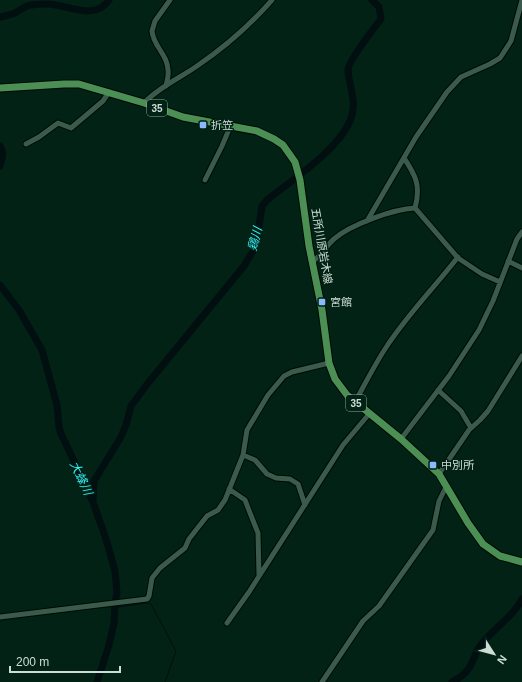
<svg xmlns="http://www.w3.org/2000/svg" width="522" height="682" font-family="Helvetica,'Noto Sans JP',sans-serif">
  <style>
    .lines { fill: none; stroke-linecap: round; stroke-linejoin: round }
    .stream { stroke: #020f10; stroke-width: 1 }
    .river { stroke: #020f10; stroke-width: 7 }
    .minor-casing { stroke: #000a03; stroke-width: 7 }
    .major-casing { stroke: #000a03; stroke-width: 9 }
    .minor { stroke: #3a5a4b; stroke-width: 5 }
    .major { stroke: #4b8f54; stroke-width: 7 }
    .poi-dot { fill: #8abafc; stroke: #022215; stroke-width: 1.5 }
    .labels { text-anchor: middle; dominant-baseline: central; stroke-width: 3; stroke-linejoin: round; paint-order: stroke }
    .shield { fill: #022215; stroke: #8fa59b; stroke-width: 1 }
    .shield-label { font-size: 10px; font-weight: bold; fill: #cbddd4 }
    .poi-label { font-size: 11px; fill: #cbddd4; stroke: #022215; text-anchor: start }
    .street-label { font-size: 11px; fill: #cbddd4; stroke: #022215 }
    .water-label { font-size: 12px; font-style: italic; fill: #34eef7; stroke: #022215 }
  </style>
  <rect width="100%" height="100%" fill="#022215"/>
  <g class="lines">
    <!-- stream -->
    <path class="stream" d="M117,593V600
      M118,605V607L147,603L151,604L176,651L165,682"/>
    <!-- river -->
    <path class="river" d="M0,17C5,16 10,15 15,13C21,10 24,6 31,5C39,4 48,3 56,5C74,8 96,19 109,0
      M0,146C5,153 2,159 0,166
      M0,285L19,310L42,350L57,405L59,427L61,434L77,467L93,502L106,539L115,571L117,593L115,602L114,623L109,645L97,682
      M93,502L94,481L121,437L126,425L131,406L148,383L244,266L256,246L262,206L267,200C293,179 337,151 350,121C358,102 349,88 348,70C348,61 375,27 381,19L379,7L372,0
      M452,682C460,678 468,672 472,663C474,658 476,653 478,649C490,630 512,619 522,599"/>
    <defs>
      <path id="minor" d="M166,86C167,81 169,75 168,70C168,55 153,46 152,31L155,21L170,0
        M144,103C159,87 180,78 197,66C225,47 250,25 272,0
        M26,144L39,137L58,123L71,128L103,101L109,92
        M404,158C416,176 421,186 415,208
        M205,180L222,146L230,127
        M415,208L458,258L482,274L500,282
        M367,221L416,137L447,92L461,77L490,64L500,58L511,41L522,0
        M508,261L522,268
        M312,262C321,256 326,246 334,239C350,225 393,209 415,208
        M438,390L461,411L471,428
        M355,402C365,384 374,366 385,349C406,316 434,288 458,257
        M401,439L449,376L479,330L493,301L517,239L522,232
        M243,455L255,460L267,474L276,478L290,479L298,484L305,505
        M439,474L469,430L480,420L488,411L522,356
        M229,489L245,500L252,518L258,533L259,575
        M0,617L147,599L149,596L152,578L160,568L185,548L189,539L196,530L207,516L218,510L225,500L243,455L247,430L268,395L284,376L292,372L329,363
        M227,623L249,592L343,445L369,414
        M322,682L363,621L379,606L433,530L439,501L446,487"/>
      <path id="major" d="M0,88L64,84H79L144,103L183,117L257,131L274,139L283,145L295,162L300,180L309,246L322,310L329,363L335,379L347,395L401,439L439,474L468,523L483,544L500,556L522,562"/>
    </defs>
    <!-- minor casing -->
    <use href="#minor" class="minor-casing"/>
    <!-- major casing -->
    <use href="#major" class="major-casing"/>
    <!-- minor -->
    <use href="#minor" class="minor"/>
    <!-- major -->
    <use href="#major" class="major"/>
  </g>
  <!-- markers -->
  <g class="poi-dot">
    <rect x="199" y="121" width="8" height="8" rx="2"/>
    <rect x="318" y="298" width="8" height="8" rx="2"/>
    <rect x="429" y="461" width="8" height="8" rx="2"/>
  </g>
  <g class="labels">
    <!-- shield labels -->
    <g class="shield">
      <rect x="147" y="100" width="20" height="16" rx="3"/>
      <rect x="346" y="395" width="20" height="16" rx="3"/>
    </g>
    <g class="shield-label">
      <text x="157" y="108">35</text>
      <text x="356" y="403">35</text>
    </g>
    <!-- poi labels -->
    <g class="poi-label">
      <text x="211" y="125">折笠</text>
      <text x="330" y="302">宮館</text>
      <text x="441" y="465">中別所</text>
    </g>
    <!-- street labels -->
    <g class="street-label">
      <text transform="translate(322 246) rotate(80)">五所川原岩木線</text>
    </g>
    <!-- water labels -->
    <g class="water-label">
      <text transform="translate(255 239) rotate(-76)">鶏川</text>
      <text transform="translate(81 478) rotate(65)">大蜂川</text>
    </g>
  </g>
  <!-- north arrow -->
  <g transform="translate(494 654) rotate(126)" stroke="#022215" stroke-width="3" paint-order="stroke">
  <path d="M0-3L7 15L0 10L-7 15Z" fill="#cbddd4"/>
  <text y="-6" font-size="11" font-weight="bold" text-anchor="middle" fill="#cbddd4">N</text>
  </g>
  <!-- scale -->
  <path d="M10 666v6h110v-6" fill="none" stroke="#cbddd4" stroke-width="2"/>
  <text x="16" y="666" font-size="12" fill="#cbddd4" stroke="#022215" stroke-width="3" paint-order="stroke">200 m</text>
</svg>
